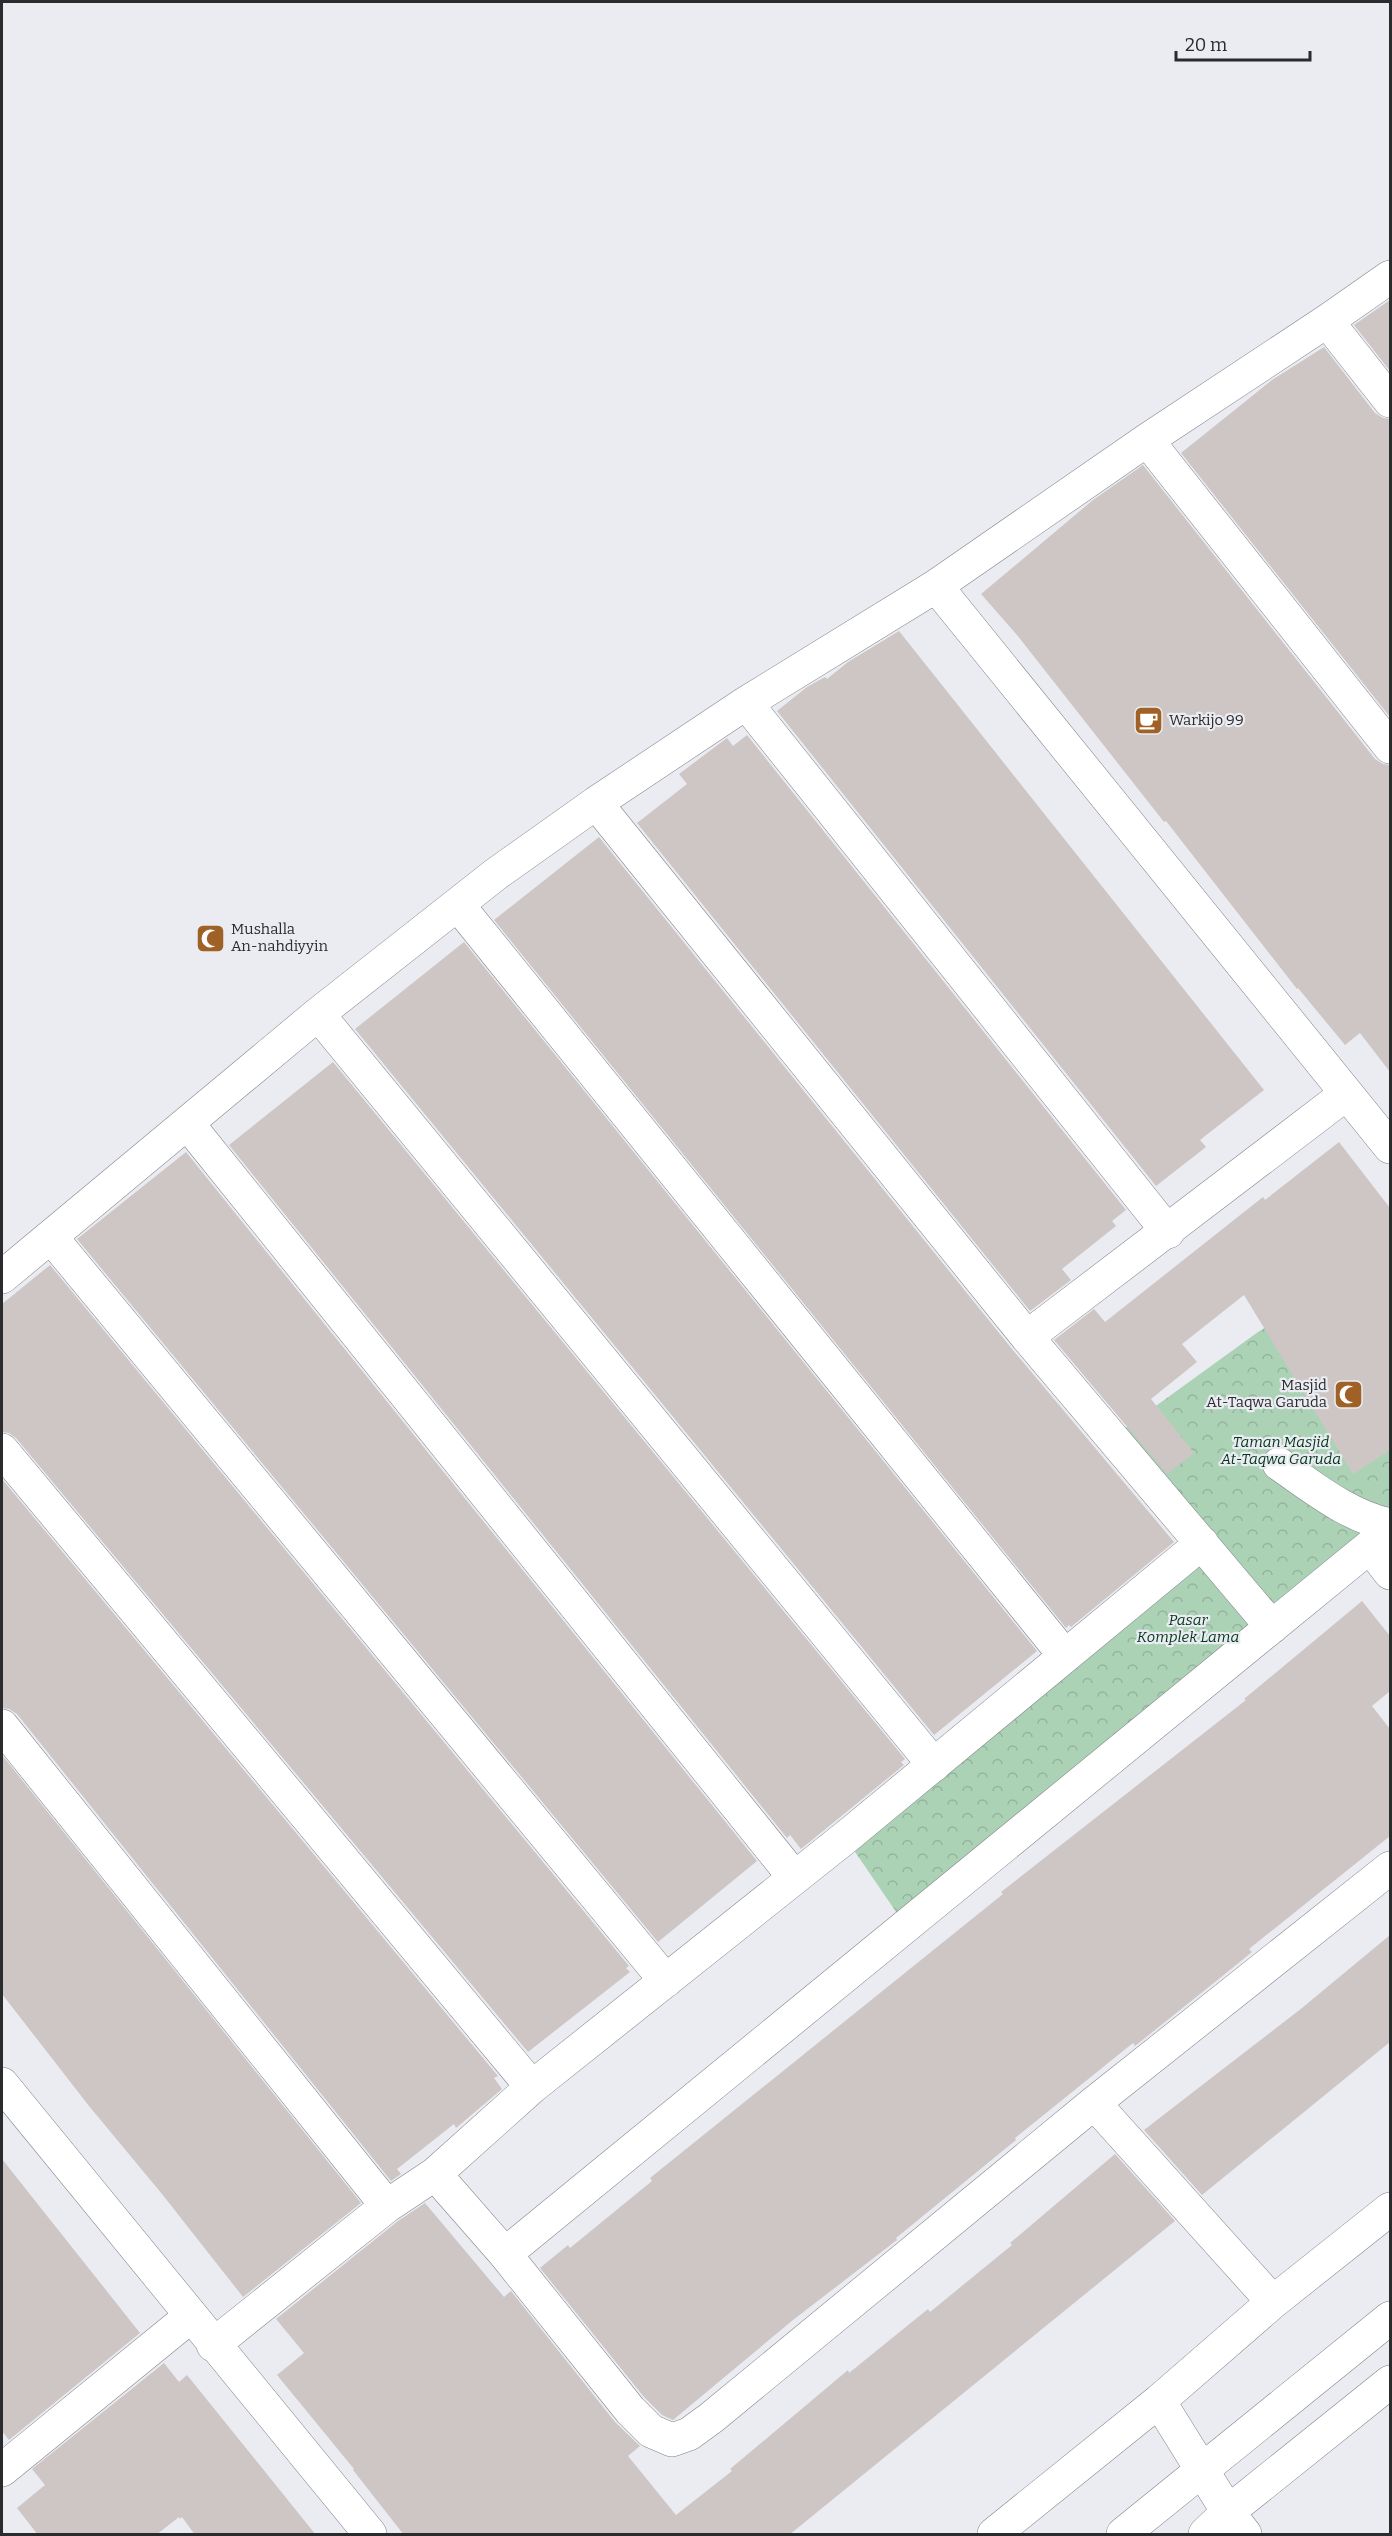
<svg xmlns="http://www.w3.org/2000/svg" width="1392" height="2536" font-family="Bitter,serif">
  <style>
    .park { fill: url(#park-crowns) }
    .building { fill: #cec6c5 }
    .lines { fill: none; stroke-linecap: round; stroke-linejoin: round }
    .minor-casing { stroke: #818389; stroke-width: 34 }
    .minor { stroke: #fff; stroke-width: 33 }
    .labels { text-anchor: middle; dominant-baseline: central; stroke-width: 4.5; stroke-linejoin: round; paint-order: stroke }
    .poi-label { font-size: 15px; fill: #2a2b2d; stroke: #eaecf2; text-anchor: start }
    .park-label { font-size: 15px; font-style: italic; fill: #00371a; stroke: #eaecf2 }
  </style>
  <defs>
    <pattern id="park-crowns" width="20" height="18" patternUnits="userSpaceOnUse" patternTransform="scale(1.5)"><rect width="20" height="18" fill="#acd2b6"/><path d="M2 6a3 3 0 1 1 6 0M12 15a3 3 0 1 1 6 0" fill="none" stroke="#94b49d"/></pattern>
  </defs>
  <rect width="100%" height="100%" fill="#eaecf2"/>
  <!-- park -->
  <path class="park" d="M1390,1252V1513L1270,1613L1124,1429L1258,1332Z
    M1204,1549L1266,1633L905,1925L849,1843Z"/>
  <!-- building -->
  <path class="building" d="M1390,300V371L1354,325Z
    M1324,347L1375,413L1383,418L1390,419V717L1181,453L1272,380Z
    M1143,465L1375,759L1383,764L1390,765V1072L1360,1033L1345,1045L1298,988L1297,989L1166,821L1164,822L1153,808L1017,635L981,594L1093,500Z
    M899,631L1264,1090L1200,1140L1206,1147L1156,1186L777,711L807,687L825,677L827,679L848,662Z
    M747,735L1126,1210L1112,1221L1116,1226L1062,1269L1071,1280L1030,1311L637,823L687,784L679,774L727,738L733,746Z
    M599,837L1012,1349L1174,1542L1071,1627L1069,1625L1066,1628L494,920Z
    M464,942L1037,1651L934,1735L355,1029Z
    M333,1062L905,1759L901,1762L904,1765L801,1849L790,1835L787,1838L229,1145Z
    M1339,1142L1390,1208V1450L1353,1474L1244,1295L1182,1344L1197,1362L1151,1399L1194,1453L1167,1474L1054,1340L1094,1309L1105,1322L1263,1197L1265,1200Z
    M186,1152L757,1861L658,1942L77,1239Z
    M50,1265L629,1966L626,1968L630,1972L528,2052L16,1438L9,1433L2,1432V1304Z
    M2,1479L498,2076L494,2078L502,2089L456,2128L454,2124L397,2169L401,2174L391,2181L17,1714L9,1709L2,1708Z
    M1362,1601L1390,1636V1691L1372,1706L1390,1729V1836L1249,1949L1252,1952L1220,1978L1135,2046L1133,2043L1015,2138L1016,2140L896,2238L897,2240L793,2320L673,2420L662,2415L644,2397L540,2268L568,2245L570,2248L652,2181L650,2178L1003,1894L1001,1892L1246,1700L1244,1699Z
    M2,1755L361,2203L243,2297L162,2194L89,2106L2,1994Z
    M1390,1935V2042L1202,2195L1144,2130L1302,2008Z
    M1115,2154L1175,2221L789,2535H404L353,2470L354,2469L277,2375L304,2353L276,2319L398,2221L425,2203L504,2297L511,2291L615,2422L640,2446L628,2456L676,2515L732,2471L730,2469L848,2370L849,2373L928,2309L930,2312L1012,2245L1010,2243Z
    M2,2159L140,2333L9,2440L2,2431Z
    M164,2363L179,2382L187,2375L316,2535H195L182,2517L180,2519L179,2517L156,2535H38L17,2508L45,2485L32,2469Z"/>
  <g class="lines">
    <defs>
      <path id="minor" d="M1327,321L1390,401
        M1147,440L1390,747
        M936,586L1390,1147
        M746,703L1168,1232
        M596,803L1027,1337L1272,1627
        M458,905L1065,1656
        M318,1014L934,1765
        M188,1124L794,1877
        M51,1237L666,1981
        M2,1277L318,1014L496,874L596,803L746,703L936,586L1147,440L1327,321L1390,277
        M1027,1337L1346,1094
        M2,1450L532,2087
        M1279,1464C1314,1488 1348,1516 1390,1525
        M1370,1547L1390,1573
        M2,1726L387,2206
        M2,2084L370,2534
        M1094,2103L1273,2302
        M435,2174L505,2254L630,2410L651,2431L672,2440L689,2434L711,2418L1094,2103L1390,1868
        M505,2254L1390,1530
        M213,2345L387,2206L435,2174L532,2087L846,1837L1202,1543
        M1159,2401L1228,2512L1245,2534
        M2,2470L191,2316
        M994,2534L1159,2401L1273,2302L1390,2209
        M1123,2534L1390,2318
        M1205,2534L1228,2512L1390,2382"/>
    </defs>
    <!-- minor casing -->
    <use href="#minor" class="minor-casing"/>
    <!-- minor -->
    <use href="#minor" class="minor"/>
  </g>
  <!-- icons -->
  <defs>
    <symbol id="cafe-square" viewBox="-11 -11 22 22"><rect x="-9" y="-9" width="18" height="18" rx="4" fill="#9f6126" stroke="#eaecf2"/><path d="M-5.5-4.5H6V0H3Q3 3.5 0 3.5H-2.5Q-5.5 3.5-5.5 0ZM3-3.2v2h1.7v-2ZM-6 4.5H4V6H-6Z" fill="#fff"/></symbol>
    <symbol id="mosque-square" viewBox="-11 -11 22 22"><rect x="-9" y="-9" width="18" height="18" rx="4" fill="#9f6126" stroke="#eaecf2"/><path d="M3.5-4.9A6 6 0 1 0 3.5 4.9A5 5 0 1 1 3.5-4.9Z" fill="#fff"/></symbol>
  </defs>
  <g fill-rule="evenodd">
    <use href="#cafe-square" x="1132" y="704" width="33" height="33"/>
    <use href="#mosque-square" x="194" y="922" width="33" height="33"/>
    <use href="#mosque-square" x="1332" y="1378" width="33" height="33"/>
  </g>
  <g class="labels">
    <!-- poi labels -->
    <g class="poi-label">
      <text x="1169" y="720">Warkijo 99</text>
      <text x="231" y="929">Mushalla<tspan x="231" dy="17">An-nahdiyyin</tspan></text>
      <text x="1327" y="1385" text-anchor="end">Masjid<tspan x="1327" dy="17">At-Taqwa Garuda</tspan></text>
    </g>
    <!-- park labels -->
    <g class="park-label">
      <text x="1281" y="1442">Taman Masjid<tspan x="1281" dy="17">At-Taqwa Garuda</tspan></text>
      <text x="1188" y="1620">Pasar<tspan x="1188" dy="17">Komplek Lama</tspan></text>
    </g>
  </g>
  <!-- border -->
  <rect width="1392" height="2536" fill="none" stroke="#2a2b2d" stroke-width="6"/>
  <!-- scale -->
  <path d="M1176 51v9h134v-9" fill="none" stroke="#2a2b2d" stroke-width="3"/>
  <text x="1185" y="51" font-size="18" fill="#2a2b2d" stroke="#eaecf2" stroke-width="4.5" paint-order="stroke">20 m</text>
</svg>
